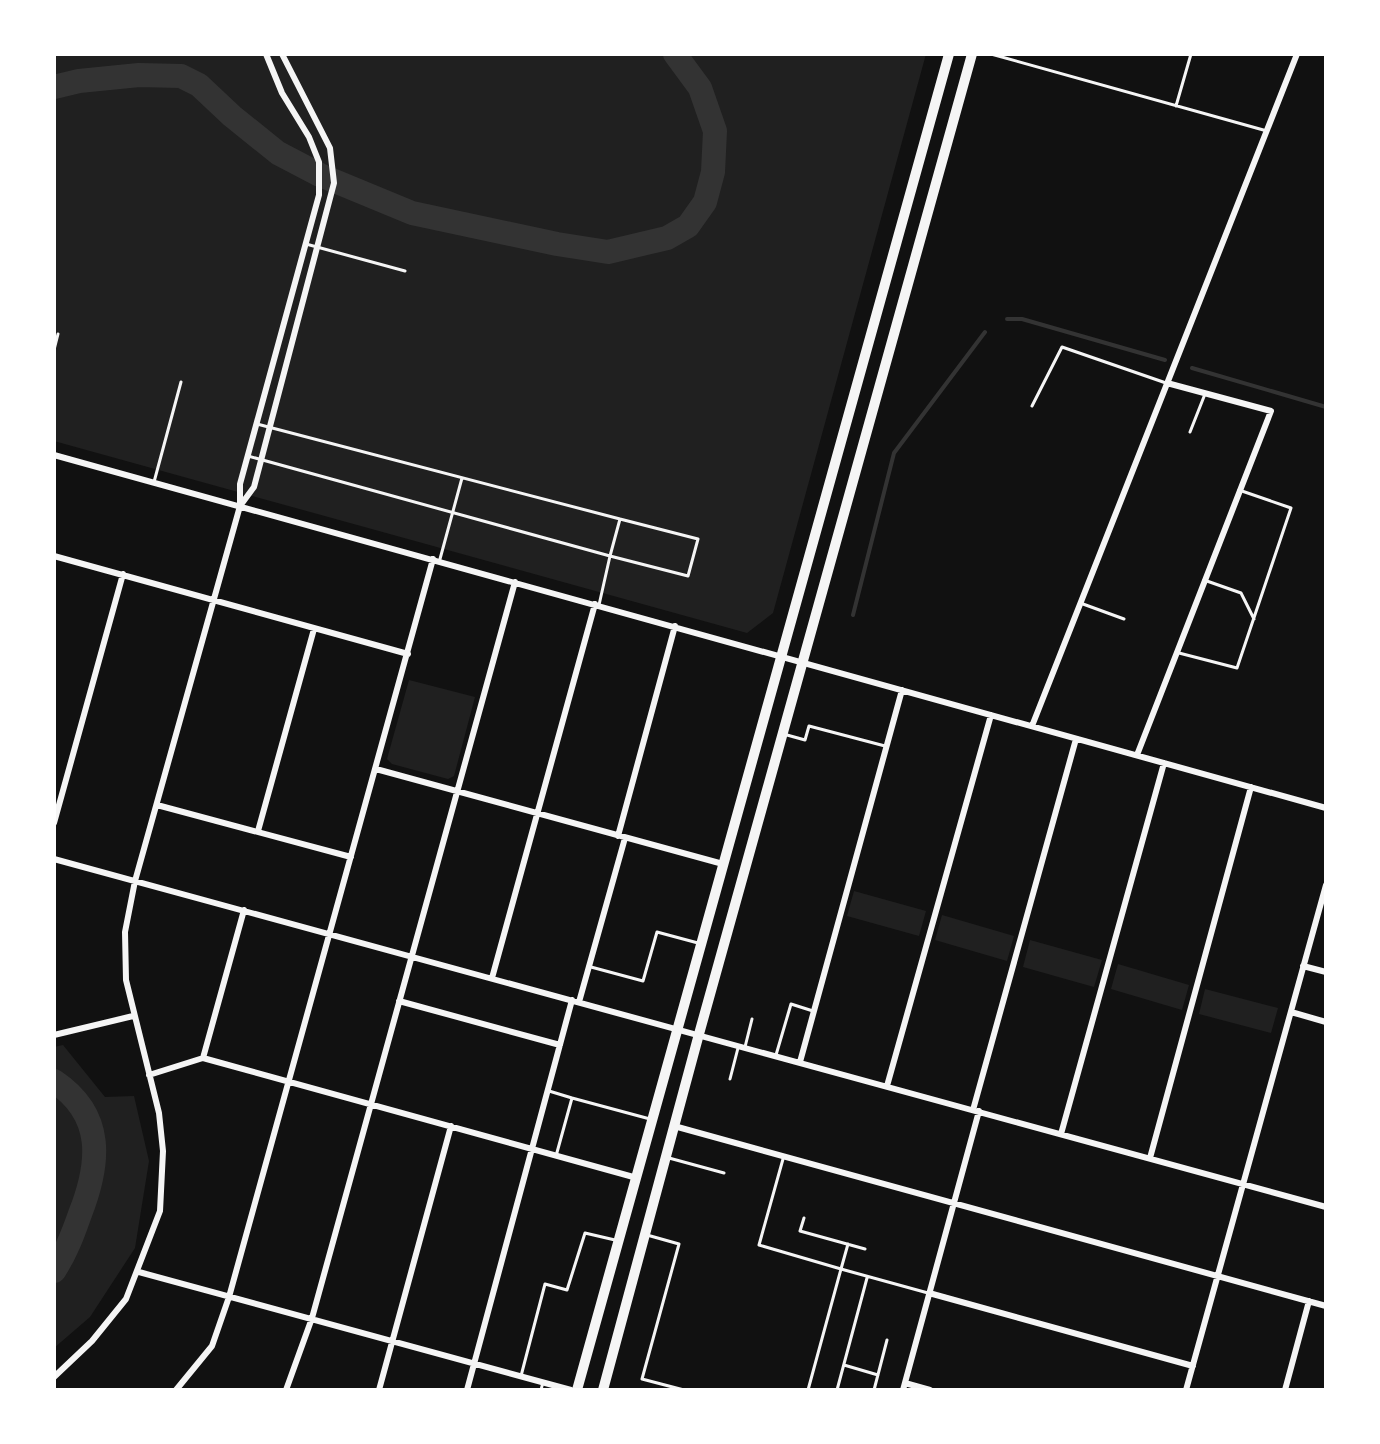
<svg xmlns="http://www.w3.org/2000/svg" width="1380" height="1444" font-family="'Playfair Display',serif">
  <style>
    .green { fill: #202020 }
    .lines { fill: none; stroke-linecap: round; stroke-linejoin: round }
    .stream { stroke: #333; stroke-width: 4 }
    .river { stroke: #333; stroke-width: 24 }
    .service { stroke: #f5f5f5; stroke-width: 3 }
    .minor { stroke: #f5f5f5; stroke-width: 6 }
    .trunk { stroke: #f5f5f5; stroke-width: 10 }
  </style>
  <rect width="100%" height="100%" fill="#111"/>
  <!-- green -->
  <path class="green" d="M54,54H926L773,613L747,633L54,441Z
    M409,680L475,697L454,776L448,779L392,764L387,759Z
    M854,891L926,911L919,936L847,916Z
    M942,915L1014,936L1007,961L935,940Z
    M1030,940L1102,960L1094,987L1023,967Z
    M1118,964L1189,985L1182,1010L1111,989Z
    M1205,989L1278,1008L1271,1033L1199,1014Z
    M63,1045L105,1097L134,1096L149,1161L135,1248L90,1317L54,1348V1047Z"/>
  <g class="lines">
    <!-- stream -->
    <path class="stream" d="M1007,319H1022L1165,360
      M1192,368L1326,407
      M853,615L894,453L985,332"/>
    <!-- river -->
    <path class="river" d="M54,87L79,81L139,75L181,76L199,85L232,116L278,153L320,175L412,213L557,244L608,252L667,238L688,226L705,202L713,172L715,131L700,88L675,54
      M54,1081C105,1115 100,1163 80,1214C73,1234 66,1253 54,1271"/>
    <!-- service -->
    <path class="service" d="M991,54L1267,131
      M1176,106L1191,54
      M306,244L405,271
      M54,350L58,334
      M1032,406L1062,347L1166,383
      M257,424L620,519L610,556L688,576L698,539L620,519
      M1190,432L1205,394
      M248,456L610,556L599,605
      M154,482L181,382
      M440,559L462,478
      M1204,580L1241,593L1254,619
      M1083,604L1124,619
      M1179,653L1237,668L1291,508L1239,490
      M787,735L805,740L809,726L885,746
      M591,967L643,981L657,932L698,943
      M745,1047L752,1019
      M776,1055L791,1004L813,1011
      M730,1079L738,1048
      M549,1091L572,1098
      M556,1156L572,1098L650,1119
      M669,1158L724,1173
      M783,1159L759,1245L841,1269L848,1244
      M804,1218L800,1231L865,1249
      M647,1235L679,1244L642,1379L684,1390
      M844,1365L878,1375
      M521,1376L545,1284L567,1290L585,1233L615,1240
      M541,1390L543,1382
      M808,1390L841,1269L928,1293
      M837,1390L867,1278
      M874,1390L887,1340"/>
    <!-- minor -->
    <path class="minor" d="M54,455L1326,808
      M240,506L254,487L334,183L330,148L282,54
      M54,556L408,654
      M1032,726L1297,54
      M1137,755L1271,411L1167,383
      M376,769L723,864
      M157,805L351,857
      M54,823L123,574
      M258,831L314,629
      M618,836L675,626
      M54,859L1326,1207
      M1303,966L1326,972
      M492,978L595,604
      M399,1001L560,1045
      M579,1002L625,838
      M1291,1012L1326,1022
      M54,1035L133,1016
      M203,1058L244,910
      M800,1062L902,690
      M149,1075L203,1058L637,1178
      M887,1086L991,715
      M973,1110L1076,739
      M674,1126L1326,1306
      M1061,1134L1164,763
      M1150,1158L1251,787
      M139,1272L571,1390
      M929,1293L1193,1366
      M54,1377L92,1341L126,1299L160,1211L163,1151L159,1113L126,980L125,932L135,881L240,506V484L319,195V162L309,137L282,93L266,54
      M905,1383L930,1390
      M176,1390L212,1346L229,1297L433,559
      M286,1390L312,1318L515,582
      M379,1390L451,1126
      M467,1390L572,1000
      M903,1390L979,1111
      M1186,1390L1326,885
      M1285,1390L1309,1301"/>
    <!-- trunk -->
    <path class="trunk" d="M577,1390L949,54
      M603,1390L699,1034L972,54"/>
  </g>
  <!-- border -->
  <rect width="1380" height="1444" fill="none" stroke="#ffffff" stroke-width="112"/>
</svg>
